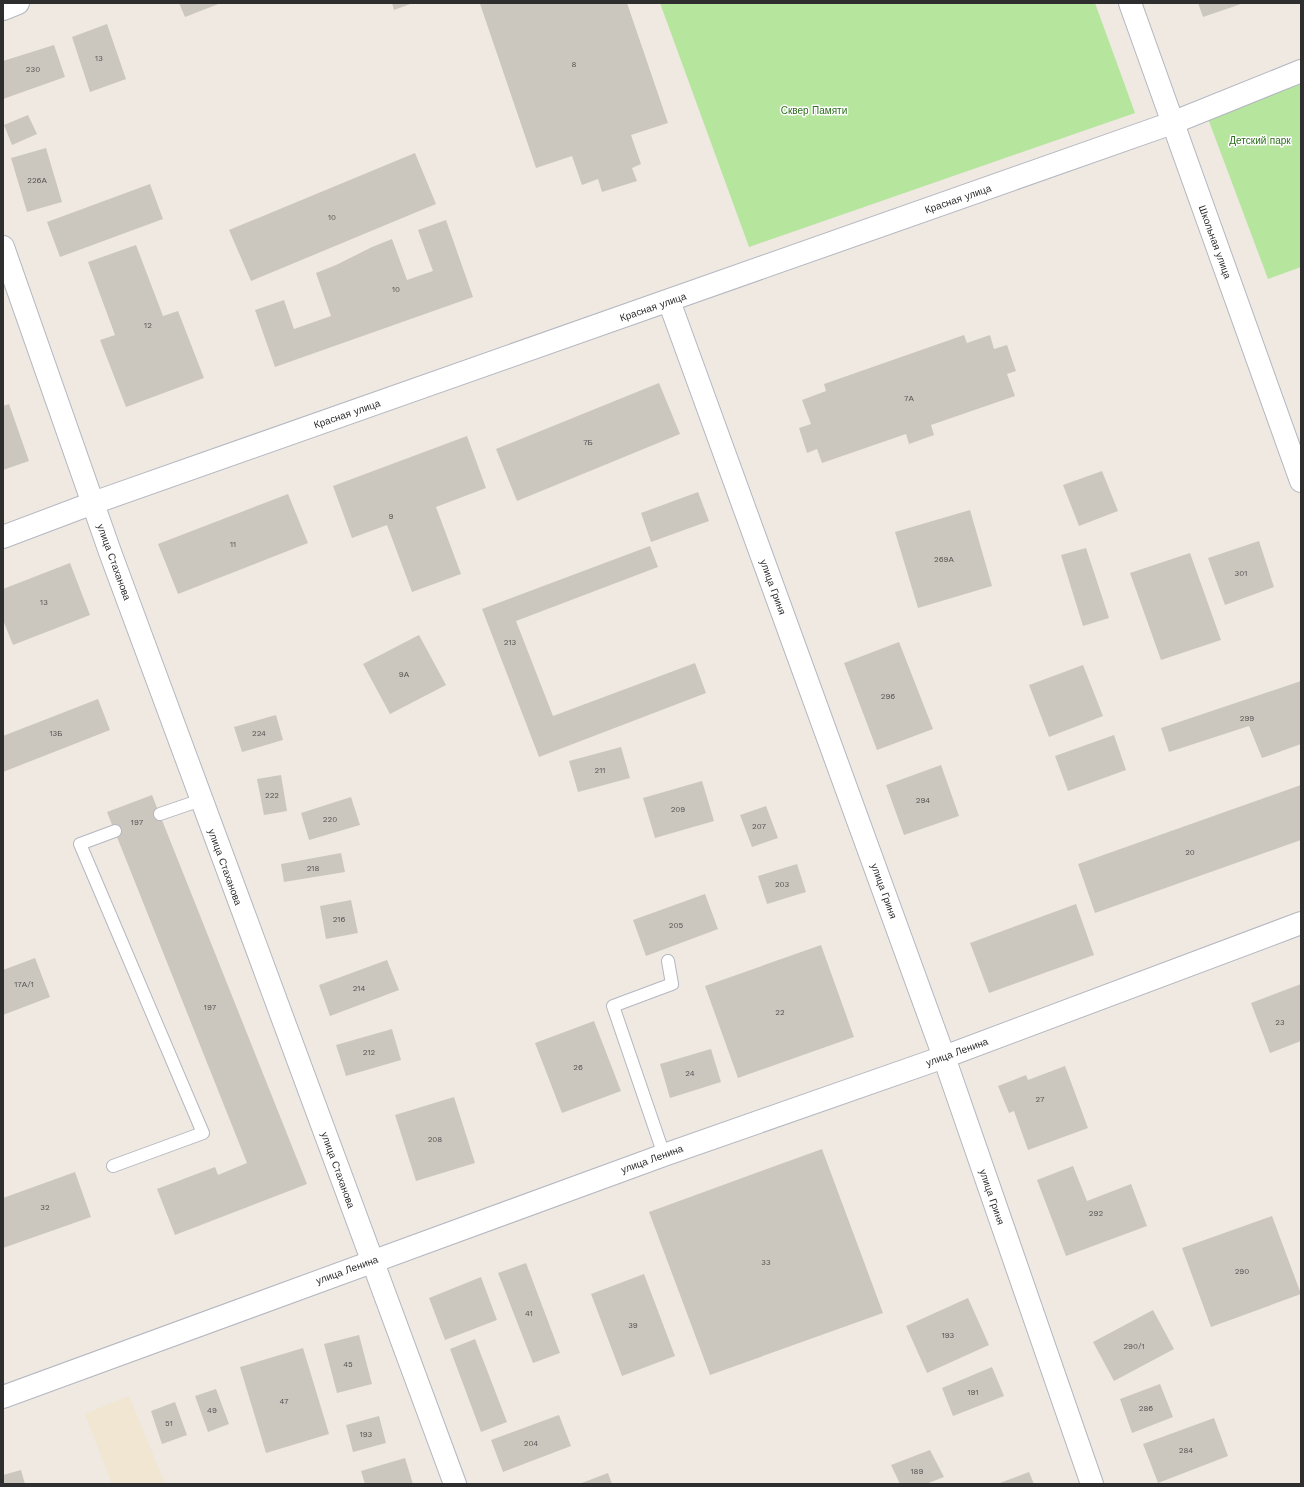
<svg xmlns="http://www.w3.org/2000/svg" width="1304" height="1487" font-family="'Work Sans',sans-serif">
  <style>
    .education { fill: #f0e6d1 }
    .green { fill: #b6e59e }
    .building { fill: #cbc7bf }
    .lines { fill: none; stroke-linecap: round; stroke-linejoin: round }
    .lane-casing { stroke: #b4b7c1; stroke-width: 14 }
    .street-casing { stroke: #b4b7c1; stroke-width: 24 }
    .secondary-casing { stroke: #b4b7c1; stroke-width: 24 }
    .lane { stroke: #fff; stroke-width: 12 }
    .street { stroke: #fff; stroke-width: 22 }
    .secondary { stroke: #fff; stroke-width: 22 }
    .labels { text-anchor: middle; dominant-baseline: central; stroke-width: 3; stroke-linejoin: round; paint-order: stroke }
    .number-label { font-size: 8px; fill: #555452 }
    .park-label { font-size: 10px; fill: #2c6e1b; stroke: #fff }
    .street-label { font-size: 10px; fill: #2e2e2e; stroke: #fff }
  </style>
  <rect width="100%" height="100%" fill="#efe9e1"/>
  <!-- education -->
  <path class="education" d="M129,1396L165,1484H112L85,1414Z"/>
  <!-- green -->
  <path class="green" d="M660,3H1095L1135,113L749,247Z
    M1301,81V267L1268,279L1207,116Z"/>
  <!-- building -->
  <path class="building" d="M179,3H221L185,17Z
    M392,3H413L394,10Z
    M484,3H627L668,123L631,135L641,164L632,168L637,181L602,192L598,179L582,185L572,156L536,168L480,4Z
    M1198,3H1244L1203,17Z
    M107,24L126,79L90,92L72,37Z
    M54,45L65,77L3,99V61Z
    M28,115L37,134L12,145L4,125Z
    M46,148L62,202L27,212L11,158Z
    M415,153L436,204L251,281L229,230Z
    M150,184L163,219L60,257L47,222Z
    M446,220L473,297L275,367L255,310L284,300L294,329L331,316L316,273L336,265L372,247L392,239L407,280L433,271L418,230Z
    M136,245L163,316L178,311L204,378L126,407L100,340L115,335L88,262Z
    M964,335L967,343L990,335L994,349L1007,345L1016,371L1007,374L1015,396L931,425L934,435L909,444L906,434L822,463L817,449L807,453L799,428L811,424L802,400L826,391L824,384Z
    M659,383L680,434L517,501L496,449Z
    M9,404L29,461L3,470V406Z
    M467,436L486,488L436,507L461,574L412,592L387,525L352,538L333,486Z
    M1102,471L1118,511L1079,526L1063,485Z
    M698,492L709,521L651,542L641,513Z
    M288,494L308,543L178,594L158,544Z
    M970,510L992,586L918,608L895,532Z
    M1259,541L1274,587L1225,605L1208,558Z
    M650,546L658,567L516,621L553,716L695,663L706,693L539,757L482,609Z
    M1086,548L1109,618L1083,626L1061,555Z
    M1190,553L1221,640L1161,660L1130,573Z
    M70,563L90,615L13,645L3,620V589Z
    M419,635L446,685L390,714L363,664Z
    M899,642L933,729L877,750L844,663Z
    M1083,665L1103,716L1049,737L1029,685Z
    M1301,681V744L1262,758L1249,726L1169,752L1161,728Z
    M98,699L110,730L3,772V736Z
    M276,715L283,740L242,752L234,727Z
    M1114,735L1126,770L1068,791L1055,756Z
    M621,747L630,778L578,792L569,761Z
    M941,765L959,816L904,835L886,785Z
    M281,775L287,811L264,815L257,779Z
    M702,781L714,821L655,838L643,798Z
    M1301,785V840L1095,913L1078,864Z
    M152,795L307,1184L175,1235L157,1189L215,1167L218,1175L247,1163L107,812Z
    M351,797L360,825L309,840L301,813Z
    M766,806L778,838L752,847L740,815Z
    M341,853L345,872L284,882L281,864Z
    M797,864L806,892L767,904L758,876Z
    M705,894L718,929L646,956L633,920Z
    M351,900L358,933L326,939L320,906Z
    M1076,904L1094,955L989,993L970,943Z
    M821,945L854,1037L738,1078L705,986Z
    M35,958L50,997L3,1015V970Z
    M387,960L399,990L330,1016L319,985Z
    M1301,984V1041L1270,1053L1251,1003Z
    M594,1021L621,1091L562,1113L535,1043Z
    M392,1029L401,1060L346,1076L336,1045Z
    M711,1049L721,1082L670,1098L660,1064Z
    M1065,1066L1088,1128L1028,1150L1014,1111L1009,1113L998,1086L1026,1075L1028,1080Z
    M454,1097L475,1163L416,1181L395,1115Z
    M822,1149L883,1313L710,1375L649,1212Z
    M1073,1166L1087,1201L1131,1184L1147,1226L1066,1256L1037,1180Z
    M75,1172L91,1217L3,1248V1198Z
    M1272,1216L1301,1294L1211,1327L1182,1248Z
    M526,1263L560,1353L533,1363L498,1273Z
    M644,1274L675,1356L622,1376L591,1294Z
    M481,1277L497,1320L445,1340L429,1298Z
    M968,1298L989,1345L927,1373L906,1326Z
    M1153,1310L1174,1349L1114,1381L1093,1342Z
    M359,1335L372,1384L337,1393L324,1344Z
    M475,1339L507,1422L481,1432L450,1349Z
    M303,1348L329,1434L266,1453L240,1367Z
    M992,1367L1004,1396L953,1416L942,1388Z
    M1160,1384L1173,1417L1132,1433L1120,1399Z
    M216,1389L229,1424L208,1432L195,1396Z
    M175,1402L187,1435L162,1444L151,1411Z
    M559,1415L571,1446L503,1472L491,1440Z
    M379,1416L386,1443L353,1452L346,1425Z
    M1214,1418L1228,1456L1158,1483L1143,1444Z
    M930,1450L944,1477L926,1484H900L891,1465Z
    M405,1458L413,1484H365L361,1471Z
    M21,1470L25,1484H3V1475Z
    M1029,1472L1034,1484H997Z
    M608,1473L612,1484H579Z"/>
  <g class="lines">
    <defs>
      <path id="lane" d="M160,814L201,800
        M664,1155L613,1006L672,984L668,961
        M113,1166L203,1133L80,844L115,831"/>
      <path id="street" d="M3,537L93,503L1172,123L1301,71
        M3,1397L664,1155L944,1057L1301,923"/>
      <path id="secondary" d="M1130,3L1301,481
        M3,9L18,3
        M3,247L110,552L455,1484
        M669,301L944,1057L1092,1484"/>
    </defs>
    <!-- lane casing -->
    <use href="#lane" class="lane-casing"/>
    <!-- street casing -->
    <use href="#street" class="street-casing"/>
    <!-- secondary casing -->
    <use href="#secondary" class="secondary-casing"/>
    <!-- lane -->
    <use href="#lane" class="lane"/>
    <!-- street -->
    <use href="#street" class="street"/>
    <!-- secondary -->
    <use href="#secondary" class="secondary"/>
  </g>
  <g class="labels">
    <!-- number labels -->
    <g class="number-label">
      <text x="99" y="58">13</text>
      <text x="574" y="64">8</text>
      <text x="33" y="69">230</text>
      <text x="37" y="180">226А</text>
      <text x="332" y="217">10</text>
      <text x="396" y="289">10</text>
      <text x="148" y="325">12</text>
      <text x="909" y="398">7А</text>
      <text x="588" y="442">7Б</text>
      <text x="391" y="516">9</text>
      <text x="233" y="544">11</text>
      <text x="944" y="559">269А</text>
      <text x="1241" y="573">301</text>
      <text x="44" y="602">13</text>
      <text x="510" y="642">213</text>
      <text x="404" y="674">9А</text>
      <text x="888" y="696">296</text>
      <text x="1247" y="718">299</text>
      <text x="56" y="733">13Б</text>
      <text x="259" y="733">224</text>
      <text x="600" y="770">211</text>
      <text x="272" y="795">222</text>
      <text x="923" y="800">294</text>
      <text x="678" y="809">209</text>
      <text x="330" y="819">220</text>
      <text x="137" y="822">197</text>
      <text x="759" y="826">207</text>
      <text x="1190" y="852">20</text>
      <text x="313" y="868">218</text>
      <text x="782" y="884">203</text>
      <text x="339" y="919">216</text>
      <text x="676" y="925">205</text>
      <text x="24" y="984">17А/1</text>
      <text x="359" y="988">214</text>
      <text x="210" y="1007">197</text>
      <text x="780" y="1012">22</text>
      <text x="1280" y="1022">23</text>
      <text x="369" y="1052">212</text>
      <text x="578" y="1067">26</text>
      <text x="690" y="1073">24</text>
      <text x="1040" y="1099">27</text>
      <text x="435" y="1139">208</text>
      <text x="45" y="1207">32</text>
      <text x="1096" y="1213">292</text>
      <text x="766" y="1262">33</text>
      <text x="1242" y="1271">290</text>
      <text x="529" y="1313">41</text>
      <text x="633" y="1325">39</text>
      <text x="948" y="1335">193</text>
      <text x="1134" y="1346">290/1</text>
      <text x="348" y="1364">45</text>
      <text x="973" y="1392">191</text>
      <text x="284" y="1401">47</text>
      <text x="1146" y="1408">286</text>
      <text x="212" y="1410">49</text>
      <text x="169" y="1423">51</text>
      <text x="366" y="1434">193</text>
      <text x="531" y="1443">204</text>
      <text x="1186" y="1450">284</text>
      <text x="917" y="1471">189</text>
    </g>
    <!-- park labels -->
    <g class="park-label">
      <text x="814" y="110">Сквер Памяти</text>
      <text x="1260" y="140">Детский парк</text>
    </g>
    <!-- street labels -->
    <g class="street-label">
      <text transform="translate(958 199) rotate(-19)">Красная улица</text>
      <text transform="translate(1215 242) rotate(70)">Школьная улица</text>
      <text transform="translate(653 307) rotate(-19)">Красная улица</text>
      <text transform="translate(347 414) rotate(-19)">Красная улица</text>
      <text transform="translate(114 562) rotate(70)">улица Стаханова</text>
      <text transform="translate(773 587) rotate(70)">улица Гриня</text>
      <text transform="translate(225 867) rotate(70)">улица Стаханова</text>
      <text transform="translate(884 891) rotate(70)">улица Гриня</text>
      <text transform="translate(957 1052) rotate(-20)">улица Ленина</text>
      <text transform="translate(652 1159) rotate(-20)">улица Ленина</text>
      <text transform="translate(338 1170) rotate(70)">улица Стаханова</text>
      <text transform="translate(992 1197) rotate(71)">улица Гриня</text>
      <text transform="translate(347 1270) rotate(-20)">улица Ленина</text>
    </g>
  </g>
  <!-- border -->
  <rect width="1304" height="1487" fill="none" stroke="#2e2e2e" stroke-width="8"/>
</svg>
